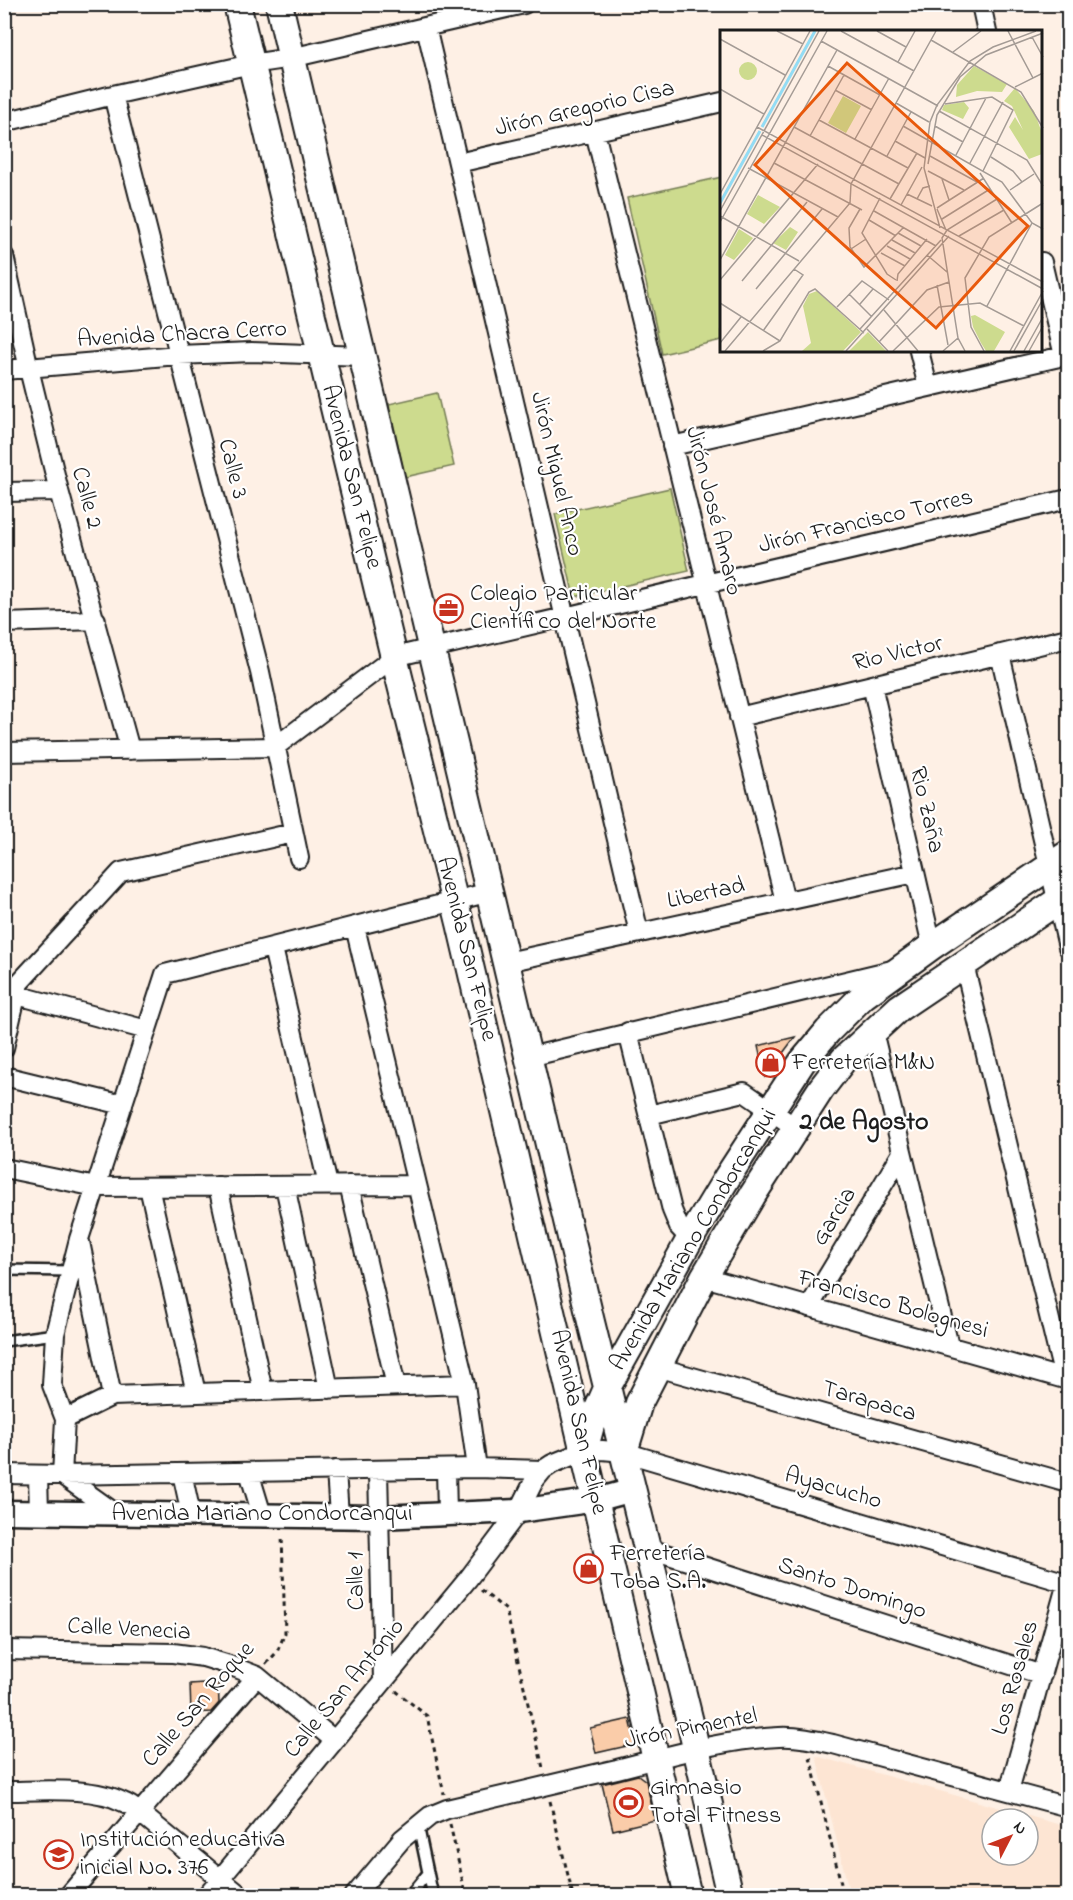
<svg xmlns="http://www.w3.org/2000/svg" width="1073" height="1900" font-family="'Indie Flower',sans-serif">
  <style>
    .built { fill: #fde5d3; fill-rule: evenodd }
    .green { fill: #cddb8e; stroke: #747c55; stroke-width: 1.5 }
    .building { fill: #facca9; stroke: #1c1c1c; stroke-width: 1.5 }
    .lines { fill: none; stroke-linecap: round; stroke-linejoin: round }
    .service-casing { stroke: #1c1c1c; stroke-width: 14 }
    .minor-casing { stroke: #1c1c1c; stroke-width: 22 }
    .tertiary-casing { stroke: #1c1c1c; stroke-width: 27 }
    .secondary-casing { stroke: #1c1c1c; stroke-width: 30 }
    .path { stroke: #1c1c1c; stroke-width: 3; stroke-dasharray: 4.5 4.5; stroke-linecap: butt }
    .service { stroke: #fff; stroke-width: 9 }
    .minor { stroke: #fff; stroke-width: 18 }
    .tertiary { stroke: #fff; stroke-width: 22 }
    .secondary { stroke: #fff; stroke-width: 26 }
    .labels { text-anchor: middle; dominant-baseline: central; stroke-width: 4.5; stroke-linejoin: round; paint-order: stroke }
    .street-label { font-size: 24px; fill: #1c1c1c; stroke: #fff }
    .poi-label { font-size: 24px; fill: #1c1c1c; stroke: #fff; text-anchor: start }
    .neighbourhood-label { font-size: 26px; font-weight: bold; fill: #1c1c1c; stroke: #fff }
    .inset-river { fill: none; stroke: #93dcf4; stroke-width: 3 }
    .inset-road { fill: none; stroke: #a49b95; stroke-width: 1.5 }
    .view { fill: #e8590c; fill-opacity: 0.15; stroke: #e8590c; stroke-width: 3 }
    .inset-edge { fill: none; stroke: #1c1c1c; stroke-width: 3 }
  </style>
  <rect width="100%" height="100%" fill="#fef0e5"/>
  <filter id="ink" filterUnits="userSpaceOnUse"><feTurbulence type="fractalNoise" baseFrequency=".0167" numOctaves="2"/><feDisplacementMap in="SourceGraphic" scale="12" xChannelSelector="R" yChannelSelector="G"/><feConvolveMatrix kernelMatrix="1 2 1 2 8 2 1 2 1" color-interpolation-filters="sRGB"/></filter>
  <g filter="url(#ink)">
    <!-- built -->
    <path class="built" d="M816,1756L1068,1827V1895H850ZM992,1819H1028V1855H992Z"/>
    <!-- green -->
    <path class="green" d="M722,177V340L662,354L627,198Z
      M437,393L454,466L405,477L389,404Z
      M670,488L689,571L574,597L555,514Z"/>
    <!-- building -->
    <path class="building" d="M795,1037L765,1077L758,1046Z
      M594,1560L597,1573L582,1576L580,1563Z
      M218,1682L219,1703L211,1712L191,1713L190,1684Z
      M630,1719L636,1744L596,1753L590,1728Z
      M638,1775L646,1781L655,1820L613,1830L602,1784Z"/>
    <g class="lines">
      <defs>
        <path id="service" d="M4,1270L71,1271
          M4,1341L55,1334
          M418,1825L433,1896
          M409,1896L428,1873"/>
        <path id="minor" d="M981,4L987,32
          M426,27L639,933
          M113,95L260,672L299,858
          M4,122L113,95L251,64L291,58L524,4
          M595,132L785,901
          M458,163L722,102
          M4,256L29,369L59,491L130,750
          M1042,262L1064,356
          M919,351L928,387
          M4,370L178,355L252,352L362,356
          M672,446L1068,355
          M4,492L59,491
          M4,623L96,620
          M1000,654L1068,947
          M872,685L932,946
          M739,717L1068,638
          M4,752L275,747L394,657L1068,499
          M355,927L465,1384L477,1468
          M273,948L328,1185
          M507,962L915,873
          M964,964L1064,1378
          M17,995L147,1030
          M873,1031L949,1346
          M628,1032L672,1210L679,1227L690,1239
          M4,1048L19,983L121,872L293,833
          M529,1057L892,970
          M4,1076L123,1105
          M649,1115L744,1092L796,1128
          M4,1168L96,1187L417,1185
          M349,1185L396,1386
          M218,1186L263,1391
          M285,1186L329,1389
          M149,1187L196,1393
          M80,1242L112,1396
          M704,1277L1068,1380
          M809,1307L902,1153
          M657,1367L1068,1483
          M65,1419L52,1385L55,1334L79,1239L165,974L490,892
          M446,1469L447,1514
          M336,1470L339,1516
          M378,1470L383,1681
          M249,1472L262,1515
          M182,1473L191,1514
          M4,1474L62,1475L477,1468L543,1470
          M38,1475L39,1512
          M115,1513L62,1475L65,1419L112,1396L465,1384
          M647,1548L1042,1675
          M4,1650L173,1653L203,1657L226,1664L257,1676L334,1740
          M4,1791C39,1791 92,1786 123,1802C129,1804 134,1808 139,1812L241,1896
          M1009,1791L1068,1579
          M68,1896L257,1676
          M206,1896L468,1579L519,1511L534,1481L543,1470L552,1464L584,1451L602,1450L624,1452L1067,1583
          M354,1896L402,1839L430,1816L447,1809C503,1796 560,1782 617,1769C668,1756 726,1739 779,1737C797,1736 815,1740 833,1744L1068,1807"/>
        <path id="tertiary" d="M4,1512L380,1517L519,1511L596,1500L633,1490"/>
        <path id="secondary" d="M237,4L394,657L460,923L688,1896
          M279,4L591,1322L691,1726L730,1896
          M584,1451L591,1425L608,1386L690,1239L728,1176L802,1062L828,1031L863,996L932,946L1068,854
          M624,1452L639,1403L704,1277L752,1196L821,1089L844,1059L899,1008L1068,894"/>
      </defs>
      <!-- service casing -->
      <use href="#service" class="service-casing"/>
      <!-- minor casing -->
      <use href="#minor" class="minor-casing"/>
      <!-- tertiary casing -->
      <use href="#tertiary" class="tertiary-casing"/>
      <!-- secondary casing -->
      <use href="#secondary" class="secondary-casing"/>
      <!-- path -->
      <path class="path" d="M481,1590L506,1610L543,1768
        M266,1664L277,1652L285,1633L282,1535
        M396,1691L427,1716L444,1794
        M810,1757L844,1896
        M550,1801L573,1896
        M450,1824L466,1896"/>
      <!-- service -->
      <use href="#service" class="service"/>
      <!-- minor -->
      <use href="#minor" class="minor"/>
      <!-- tertiary -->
      <use href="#tertiary" class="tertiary"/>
      <!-- secondary -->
      <use href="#secondary" class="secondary"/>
    </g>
  </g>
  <!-- icons -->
  <defs>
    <symbol id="office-ring" viewBox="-11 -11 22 22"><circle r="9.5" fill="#fff" stroke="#c8321e" stroke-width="1.5"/><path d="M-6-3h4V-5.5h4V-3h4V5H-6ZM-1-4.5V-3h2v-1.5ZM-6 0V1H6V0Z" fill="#c8321e"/></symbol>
    <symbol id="shop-ring" viewBox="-11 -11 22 22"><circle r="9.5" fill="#fff" stroke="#c8321e" stroke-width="1.5"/><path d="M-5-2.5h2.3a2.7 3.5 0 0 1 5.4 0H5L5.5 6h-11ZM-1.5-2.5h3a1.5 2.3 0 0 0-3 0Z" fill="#c8321e"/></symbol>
    <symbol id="stadium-ring" viewBox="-11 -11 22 22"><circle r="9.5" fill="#fff" stroke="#c8321e" stroke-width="1.5"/><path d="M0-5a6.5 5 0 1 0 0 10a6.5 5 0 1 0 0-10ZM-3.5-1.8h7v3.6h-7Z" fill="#c8321e"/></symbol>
    <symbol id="school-ring" viewBox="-11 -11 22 22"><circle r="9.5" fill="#fff" stroke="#c8321e" stroke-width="1.5"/><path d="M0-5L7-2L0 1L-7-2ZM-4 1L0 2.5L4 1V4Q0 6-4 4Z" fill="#c8321e"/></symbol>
  </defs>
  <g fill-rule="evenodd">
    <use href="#office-ring" x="432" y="592" width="33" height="33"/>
    <use href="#shop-ring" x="754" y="1046" width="33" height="33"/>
    <use href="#shop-ring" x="572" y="1552" width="33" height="33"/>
    <use href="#stadium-ring" x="612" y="1786" width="33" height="33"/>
    <use href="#school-ring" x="42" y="1838" width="33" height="33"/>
  </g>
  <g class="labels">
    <!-- street labels -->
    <g class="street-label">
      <text transform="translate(585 109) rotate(-13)">Jirón Gregorio Cisa</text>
      <text transform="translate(182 335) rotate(-3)">Avenida Chacra Cerro</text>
      <text transform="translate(232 469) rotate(76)">Calle 3</text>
      <text transform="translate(556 474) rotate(77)">Jirón Miguel Anco</text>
      <text transform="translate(351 477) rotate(76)">Avenida San Felipe</text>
      <text transform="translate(86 498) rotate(75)">Calle 2</text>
      <text transform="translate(713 511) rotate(76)">Jirón José Amaro</text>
      <text transform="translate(866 522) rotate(-13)">Jirón Francisco Torres</text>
      <text transform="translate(898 654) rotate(-13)">Rio Victor</text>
      <text transform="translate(926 810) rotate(77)">Rio Zaña</text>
      <text transform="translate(706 894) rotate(-12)">Libertad</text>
      <text transform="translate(466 949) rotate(76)">Avenida San Felipe</text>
      <text transform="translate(835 1217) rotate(-59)">Garcia</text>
      <text transform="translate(694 1240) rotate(-59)">Avenida Mariano Condorcanqui</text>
      <text transform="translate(893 1305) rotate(16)">Francisco Bolognesi</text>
      <text transform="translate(869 1402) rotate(16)">Tarapaca</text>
      <text transform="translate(578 1422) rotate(77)">Avenida San Felipe</text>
      <text transform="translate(833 1489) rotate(16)">Ayacucho</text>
      <text x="262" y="1514">Avenida Mariano Condorcanqui</text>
      <text transform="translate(357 1581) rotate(-91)">Calle 1</text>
      <text transform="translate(852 1589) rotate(18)">Santo Domingo</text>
      <text transform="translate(129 1630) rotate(3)">Calle Venecia</text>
      <text transform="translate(1016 1678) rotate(-74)">Los Rosales</text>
      <text transform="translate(345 1689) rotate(-50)">Calle San Antonio</text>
      <text transform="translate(199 1705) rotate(-49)">Calle San Roque</text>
      <text transform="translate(691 1729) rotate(-11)">Jirón Pimentel</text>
    </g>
    <!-- poi labels -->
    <g class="poi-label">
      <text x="470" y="594">Colegio Particular<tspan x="470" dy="28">Científico del Norte</tspan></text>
      <text x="792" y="1063">Ferretería M&amp;N</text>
      <text x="610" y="1554">Ferretería<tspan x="610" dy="28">Toba S.A.</tspan></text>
      <text x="650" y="1788">Gimnasio<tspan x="650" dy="28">Total Fitness</tspan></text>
      <text x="80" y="1840">Institución educativa<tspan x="80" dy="28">inicial No. 376</tspan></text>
    </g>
    <!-- neighbourhood labels -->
    <g class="neighbourhood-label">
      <text x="864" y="1123">2 de Agosto</text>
    </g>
  </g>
  <!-- overview -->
  <g transform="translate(720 30)">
    <rect width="322" height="322" fill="#fef0e5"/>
    <path d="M19 41a9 9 0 1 1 18 0a9 9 0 1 1-18 0ZM254,36L287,54L282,62L257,61L236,67L237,55ZM295,58L314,81L322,103V124L309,129L289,97L295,87L303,100L292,76L284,71ZM123,66L141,76L126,103L108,93ZM244,72L249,78L243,89L222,80L224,75ZM38,165L60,177L44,194L27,184ZM70,197L78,202L66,220L53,213ZM19,199L33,208L14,230L5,225ZM97,261L141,302L123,321H82L91,313L83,276L89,264ZM255,285L285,302L274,321H266L261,313L253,297L251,286ZM148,302L166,321H129Z" fill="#cddb8e"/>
    <path class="inset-river" d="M42,97L95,1M0,173L40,101"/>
    <path class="inset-road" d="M57,1L83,14M121,1L194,41M157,1L186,17M288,1L313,48M312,7L323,27M0,9L65,45M211,10L301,62L323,98M101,11L218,76M233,22L261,1M178,32L195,1M108,36L160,65M295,57L323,43M0,59L44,84M115,60L152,80M176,73L209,92M225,74L272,67L293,80L263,141M219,81L307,130L323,156M99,90L188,138M183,96L282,152L312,193L323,199M215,96L243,112M37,97L323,252M74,97L179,154M42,105L323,259M90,106L124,45M135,109L169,48M175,111L205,128M236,125L266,68M167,126L191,82M210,126L257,152M271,127L293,141L302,152M54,133L142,180M250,133L283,72M208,134L217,85L240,47L266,25L323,3M28,138L118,187M208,141L244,160M260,143L292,193M222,149L229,170M290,160L314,144M0,164L90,1M187,164L212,176M160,168L142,203L167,244L176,250M170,169L197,123M197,169L203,158L210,156M181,175L202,137M217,178L264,148M140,179L129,198L130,217L144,237L184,197M217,179L226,200M0,181L99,1M154,181L216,216M0,186L79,231M222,189L270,159M149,190L176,206M0,192L107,1M220,198L204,138L210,92L217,75L250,31L273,17L316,1M178,203L201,216M239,206L284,180M172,210L195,223M167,216L190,229M131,219L146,209M161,223L185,236M207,225L227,242M0,230L117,20M0,250L98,134M22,251L87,172M177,251L178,244L207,209M217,255L228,315M36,259L102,179M129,264L152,287M0,273L60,311M140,274L153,259M267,276L312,193M117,277L142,251L169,270M164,280L198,321M140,299L221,210M147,299L168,321M43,301L83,245L74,239M159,312L207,260L229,252M0,313L21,287M5,321L130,173L131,154L216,1M43,321L60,311L89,262L95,259L144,303M126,321L229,206M173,321L219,277L260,273L304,296M223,321L238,308M245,321L238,308L222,208L227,200L277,169M264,321L251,297L245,248L269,207L323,173M290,321L323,261M294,321L323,269M304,321L323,287M309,321L323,296"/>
    <path class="view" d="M127,33L308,196L216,298L35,135Z"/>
    <rect width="322" height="322" class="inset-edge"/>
  </g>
  <!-- margin -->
  <rect width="1073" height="1900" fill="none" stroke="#fff" stroke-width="24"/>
  <rect x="12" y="12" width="1049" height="1876" fill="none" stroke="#1c1c1c" stroke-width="2" filter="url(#ink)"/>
  <!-- north arrow -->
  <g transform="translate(1010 1837) rotate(48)"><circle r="28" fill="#ffffff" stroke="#a4a4a4" stroke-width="1.5"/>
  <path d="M0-4.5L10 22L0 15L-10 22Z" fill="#c8321e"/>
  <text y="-9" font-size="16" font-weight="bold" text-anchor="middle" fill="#1c1c1c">N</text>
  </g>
</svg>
